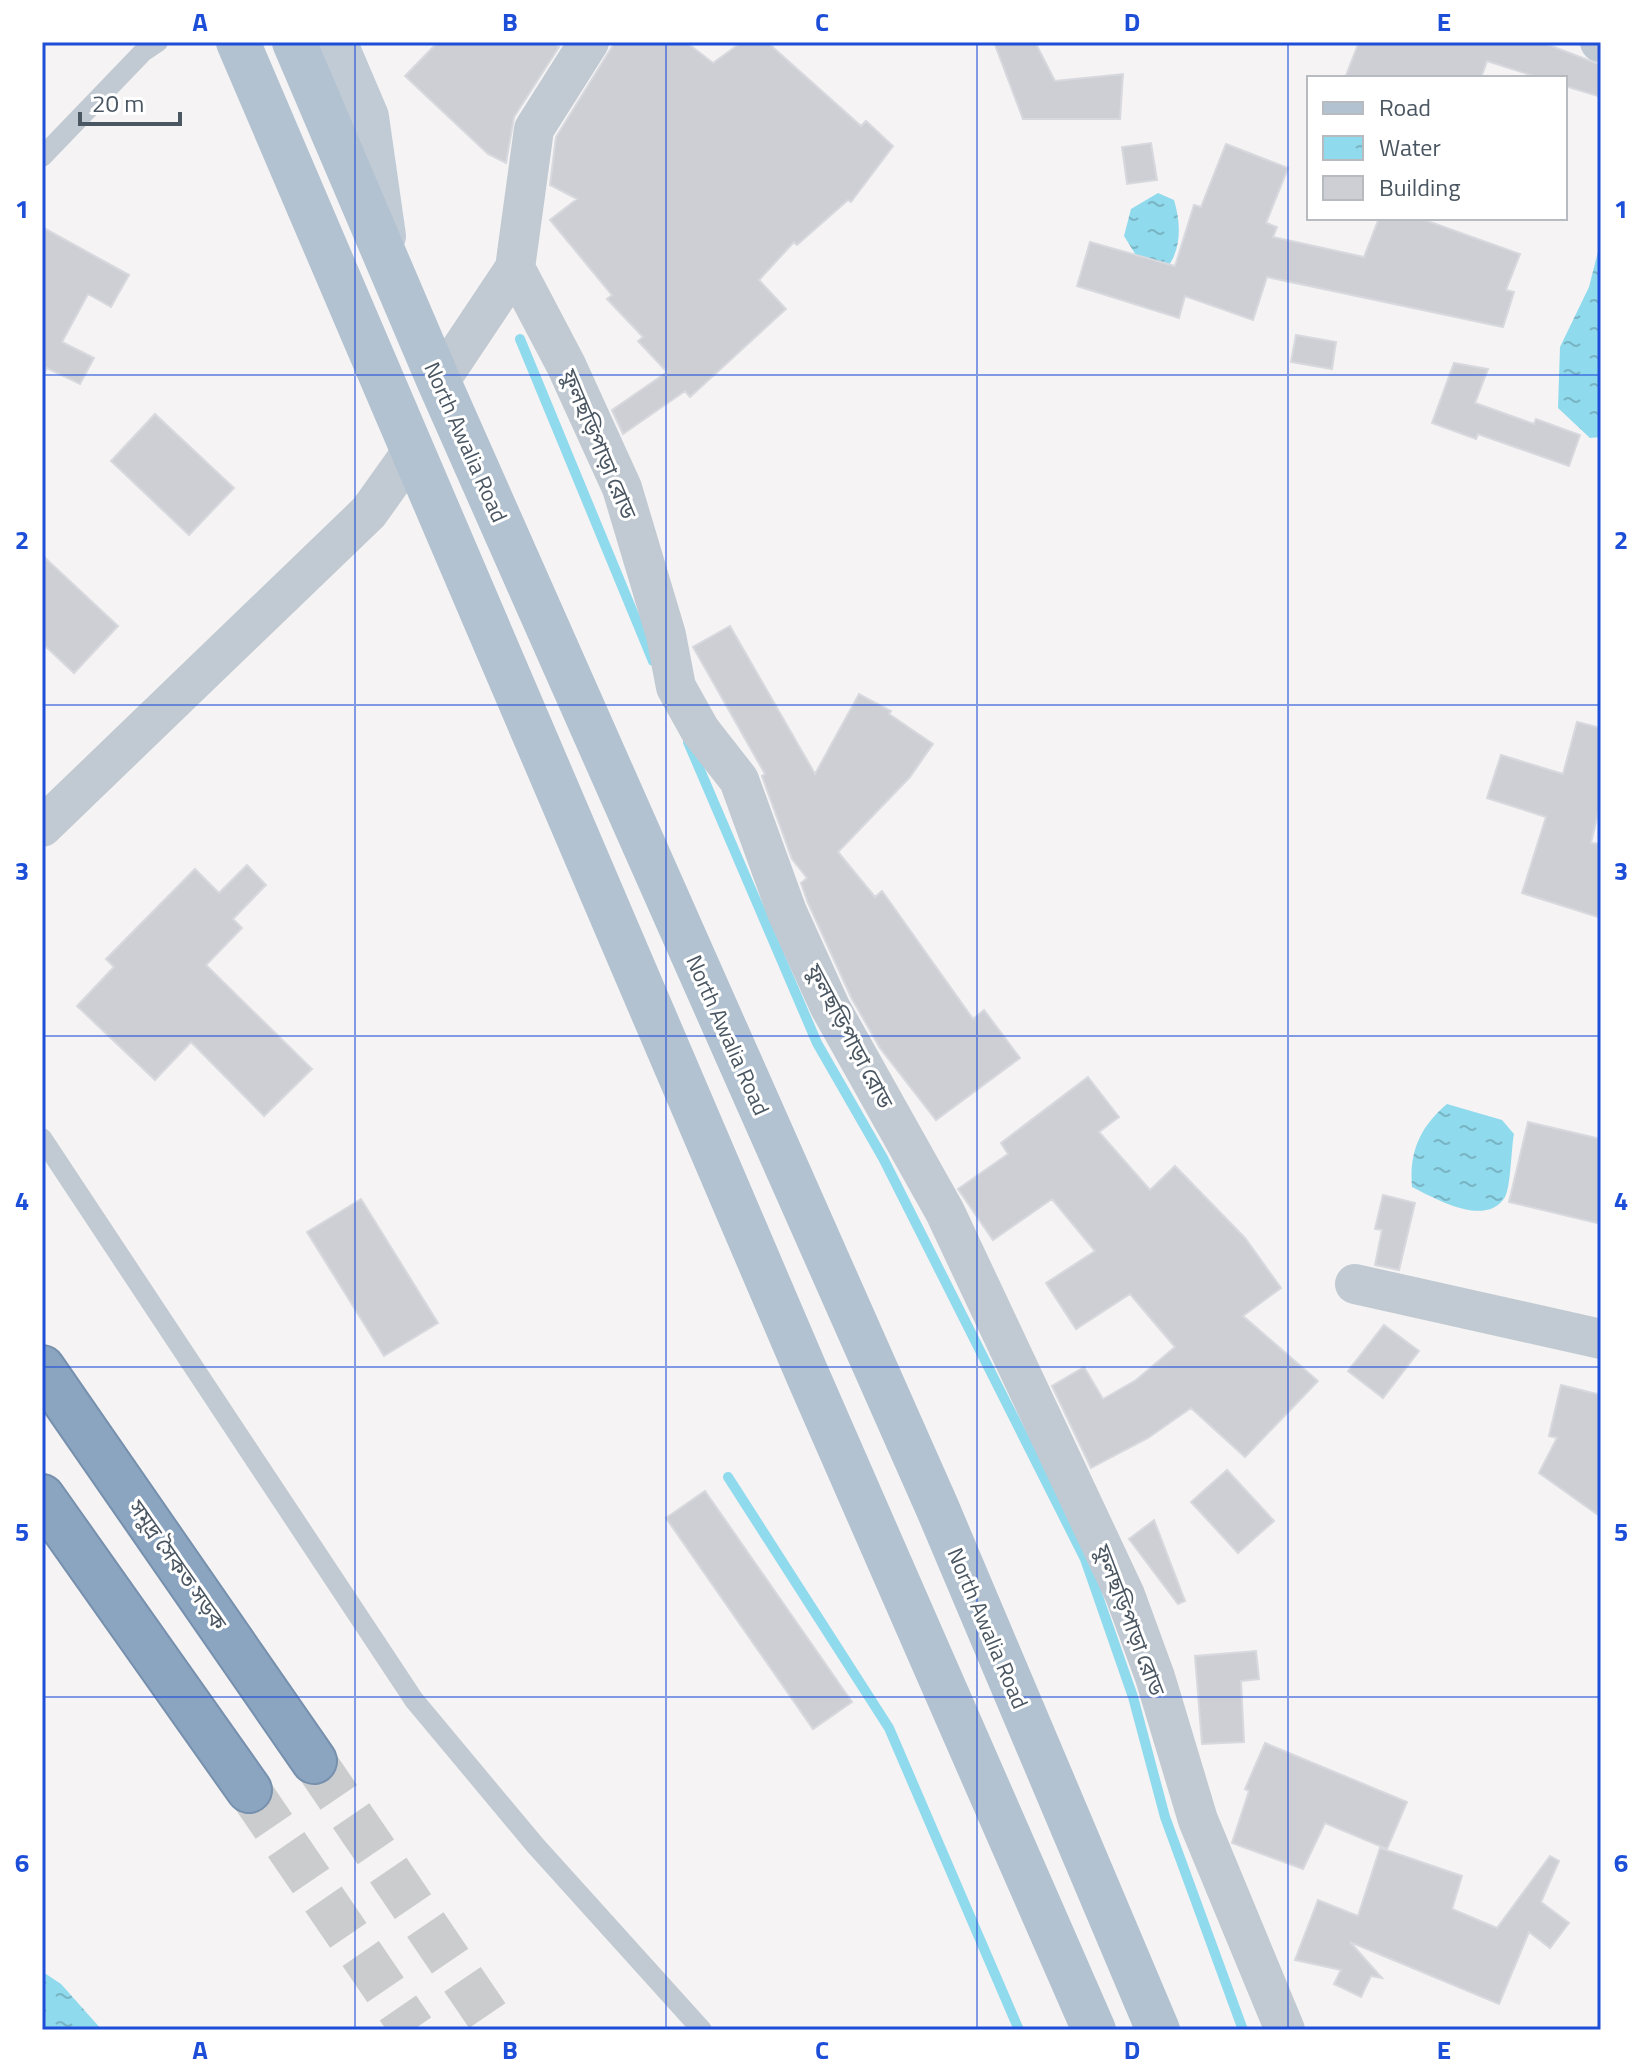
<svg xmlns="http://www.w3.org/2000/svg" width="1643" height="2072" font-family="'Titillium Web','Noto Sans Bengali',sans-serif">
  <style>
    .water { fill: url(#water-ripples) }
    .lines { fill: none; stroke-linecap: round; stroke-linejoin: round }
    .stream { stroke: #90daee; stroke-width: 10 }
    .building { fill: #cdcfd5; stroke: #d7d9de; stroke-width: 2 }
    .motorway-tunnel { stroke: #caccce; stroke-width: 44; stroke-dasharray: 44 22; stroke-linecap: butt }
    .motorway-casing { stroke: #7690ad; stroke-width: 48 }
    .service { stroke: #c1cad2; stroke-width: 20 }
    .minor { stroke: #c1cad2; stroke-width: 40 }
    .secondary { stroke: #c1cbd6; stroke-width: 44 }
    .primary { stroke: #b3c2d1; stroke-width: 44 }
    .motorway { stroke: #8ba5c1; stroke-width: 44 }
    .grid { fill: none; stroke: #1d4ed8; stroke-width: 2; stroke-opacity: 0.55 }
    .labels { text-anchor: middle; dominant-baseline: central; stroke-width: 6; stroke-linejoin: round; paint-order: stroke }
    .street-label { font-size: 22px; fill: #4a5661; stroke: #fff }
    .neatline { fill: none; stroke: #1d4ed8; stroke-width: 3 }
    .grid-label { font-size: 26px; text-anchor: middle; font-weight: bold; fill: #1d4ed8 }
  </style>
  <defs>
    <pattern id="water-ripples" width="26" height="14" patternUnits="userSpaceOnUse" patternTransform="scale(2)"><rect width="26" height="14" fill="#90daee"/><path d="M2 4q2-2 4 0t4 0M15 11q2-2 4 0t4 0" fill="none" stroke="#78b4c4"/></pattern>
  </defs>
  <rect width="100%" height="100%" fill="#f5f3f3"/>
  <!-- water -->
  <path class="water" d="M1158,193L1174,200C1181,223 1182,250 1166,269L1139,260L1124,236L1131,209Z
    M1601,240V437L1590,438L1558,408L1560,347L1589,287Z
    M1447,1104L1502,1120L1514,1134C1511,1149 1511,1186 1505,1197C1486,1228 1436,1199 1412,1187C1409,1152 1420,1127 1447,1104Z
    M46,1974L61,1984L102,2030H42V1975Z"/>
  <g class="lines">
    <!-- stream -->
    <path class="stream" d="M520,339L653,661
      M688,742L817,1043L883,1158L1085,1559L1133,1697L1165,1817L1243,2030
      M728,1477L889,1728L1019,2030"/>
  </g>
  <!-- building -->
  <path class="building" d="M438,42H553L559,47L514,117L506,163L488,154L405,76Z
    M615,42H686L713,63L742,42H767L861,126L866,121L893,146L851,202L848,200L797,245L794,242L759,280L786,309L690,397L685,391L623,434L612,410L667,372L638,341L643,337L607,299L612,295L550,220L577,199L550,185L556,137Z
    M994,42H1035L1055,81L1123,74L1120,119H1023Z
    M1359,42H1541L1601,65V97L1565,86V78H1540L1487,61L1481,78H1345Z
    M1151,143L1157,180L1127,184L1122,147Z
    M1226,144L1288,168L1266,223L1277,227L1273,237L1364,257L1379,218H1419L1520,254L1506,290L1514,292L1503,327L1267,277L1253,320L1185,296L1179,318L1077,286L1090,242L1175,266L1194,205L1201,207Z
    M42,227L129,275L111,307L88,294L62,342L94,358L80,384L47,368L42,377Z
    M1296,335L1336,342L1332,369L1291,362Z
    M1454,363L1488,369L1475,403L1534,424L1536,419L1580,435L1569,466L1478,434L1476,439L1432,423Z
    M155,414L234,488L189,535L111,461Z
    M42,555L118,626L74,673L42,643Z
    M730,626L815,774L859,694L891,711L889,714L933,744L910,777L838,852L875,897L882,891L973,1019L984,1010L1020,1058L936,1120L880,1048L851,997L808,903L801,883L807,878L792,859L762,776L765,774L693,647Z
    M1577,722L1601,728V801L1591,843L1601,844V918L1522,893L1546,817L1487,798L1501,755L1563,774Z
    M247,865L266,885L233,919L242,928L206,965L312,1069L264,1116L191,1042L155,1080L77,1006L114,967L106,959L195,869L219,893Z
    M1088,1077L1119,1117L1099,1132L1150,1190L1175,1166L1245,1238L1281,1288L1243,1316L1318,1381L1245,1457L1191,1408L1148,1438L1091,1468L1052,1386L1084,1367L1103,1399L1136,1380L1175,1347L1130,1294L1076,1329L1046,1283L1095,1251L1052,1199L993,1240L958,1189L1008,1154L1001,1143Z
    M1528,1122L1601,1139V1224L1509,1202Z
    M1383,1195L1415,1203L1399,1270L1375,1265L1382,1230L1375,1229Z
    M361,1199L438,1323L384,1356L307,1232Z
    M1384,1325L1419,1351L1383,1398L1348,1371Z
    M1561,1385L1601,1395V1517L1539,1473L1557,1438L1549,1436Z
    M1227,1470L1274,1521L1238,1553L1191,1502Z
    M705,1491L852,1702L813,1729L666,1518Z
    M1154,1520L1185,1601L1178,1604L1129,1539Z
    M1256,1651L1259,1679L1241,1681L1244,1742L1202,1744L1195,1656Z
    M1265,1743L1407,1802L1387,1849L1325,1823L1303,1869L1232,1843L1249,1791L1245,1789Z
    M1380,1848L1462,1876L1452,1909L1497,1928L1550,1856L1559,1861L1541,1902L1569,1923L1550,1948L1529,1932L1499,2004L1350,1942L1382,1978L1371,1976L1361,1997L1334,1984L1341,1970L1295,1960L1318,1900L1358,1916Z"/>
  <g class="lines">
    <!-- motorway-tunnel -->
    <path class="motorway-tunnel" d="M314,1761L497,2030
      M249,1790L413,2030"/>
    <defs>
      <path id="motorway" d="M42,1368L314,1761
        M42,1497L249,1790"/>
    </defs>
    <!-- motorway casing -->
    <use href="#motorway" class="motorway-casing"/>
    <!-- service -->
    <path class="service" d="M42,157L143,52L158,42
      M42,1138L414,1700L535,1845L702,2030"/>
    <!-- minor -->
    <path class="minor" d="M589,42L534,129L515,268L566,365L622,488L666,635L676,687L700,730L739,780L787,912L830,1007L945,1212L1125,1595L1155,1677L1198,1820L1285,2030
      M1600,42H1601
      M439,382L515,268
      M42,827L369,512L411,453
      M1355,1284L1601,1339"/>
    <!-- secondary -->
    <path class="secondary" d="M335,42L367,117L384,236"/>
    <!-- primary -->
    <path class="primary" d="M238,42L808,1376L1094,2030
      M294,42L439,382L937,1507L1158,2030"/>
    <!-- motorway -->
    <use href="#motorway" class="motorway"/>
  </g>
  <!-- grid -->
  <path class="grid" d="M355,42V2030M666,42V2030M977,42V2030M1288,42V2030M42,375H1601M42,705H1601M42,1036H1601M42,1367H1601M42,1697H1601"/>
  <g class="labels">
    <!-- street labels -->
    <g class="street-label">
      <text transform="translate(466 442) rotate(66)">North Awalia Road</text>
      <text transform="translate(599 444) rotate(67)">ফুলছড়িপাড়া রোড</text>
      <text transform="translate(728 1035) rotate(66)">North Awalia Road</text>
      <text transform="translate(850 1036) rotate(62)">ফুলছড়িপাড়া রোড</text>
      <text transform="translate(178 1565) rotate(55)">সমুদ্র সৈকত সড়ক</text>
      <text transform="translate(1130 1620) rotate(69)">ফুলছড়িপাড়া রোড</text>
      <text transform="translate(988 1628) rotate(67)">North Awalia Road</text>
    </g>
  </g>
  <!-- border -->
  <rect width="1643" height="2072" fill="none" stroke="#ffffff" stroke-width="88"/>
  <!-- legend -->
  <rect x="1307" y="76" width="260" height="144" fill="#ffffff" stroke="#b7bbc0" stroke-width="2"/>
  <rect x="1323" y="102" width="40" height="12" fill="#b3c2d1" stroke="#b7bbc0" stroke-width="2"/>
  <text x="1379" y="116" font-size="24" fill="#4a5661">Road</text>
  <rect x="1323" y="136" width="40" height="24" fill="url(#water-ripples)" stroke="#b7bbc0" stroke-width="2"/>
  <text x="1379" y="156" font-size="24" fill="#4a5661">Water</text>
  <rect x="1323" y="176" width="40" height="24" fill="#cdcfd5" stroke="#b7bbc0" stroke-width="2"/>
  <text x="1379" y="196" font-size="24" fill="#4a5661">Building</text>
  <!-- scale -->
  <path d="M80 112v12h100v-12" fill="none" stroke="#4a5661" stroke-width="4"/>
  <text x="92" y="112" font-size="24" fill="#4a5661" stroke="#ffffff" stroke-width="6" paint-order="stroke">20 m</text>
  <rect x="44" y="44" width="1555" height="1984" class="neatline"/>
  <g class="grid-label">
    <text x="200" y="31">A</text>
    <text x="510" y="31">B</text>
    <text x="822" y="31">C</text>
    <text x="1132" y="31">D</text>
    <text x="1444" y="31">E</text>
    <text x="22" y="218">1</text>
    <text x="1621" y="218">1</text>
    <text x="22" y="549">2</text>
    <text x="1621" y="549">2</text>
    <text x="22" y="880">3</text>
    <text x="1621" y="880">3</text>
    <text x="22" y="1210">4</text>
    <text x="1621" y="1210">4</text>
    <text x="22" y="1541">5</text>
    <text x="1621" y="1541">5</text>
    <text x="22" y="1872">6</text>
    <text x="1621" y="1872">6</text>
    <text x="200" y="2059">A</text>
    <text x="510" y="2059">B</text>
    <text x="822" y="2059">C</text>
    <text x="1132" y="2059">D</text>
    <text x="1444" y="2059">E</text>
  </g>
</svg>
